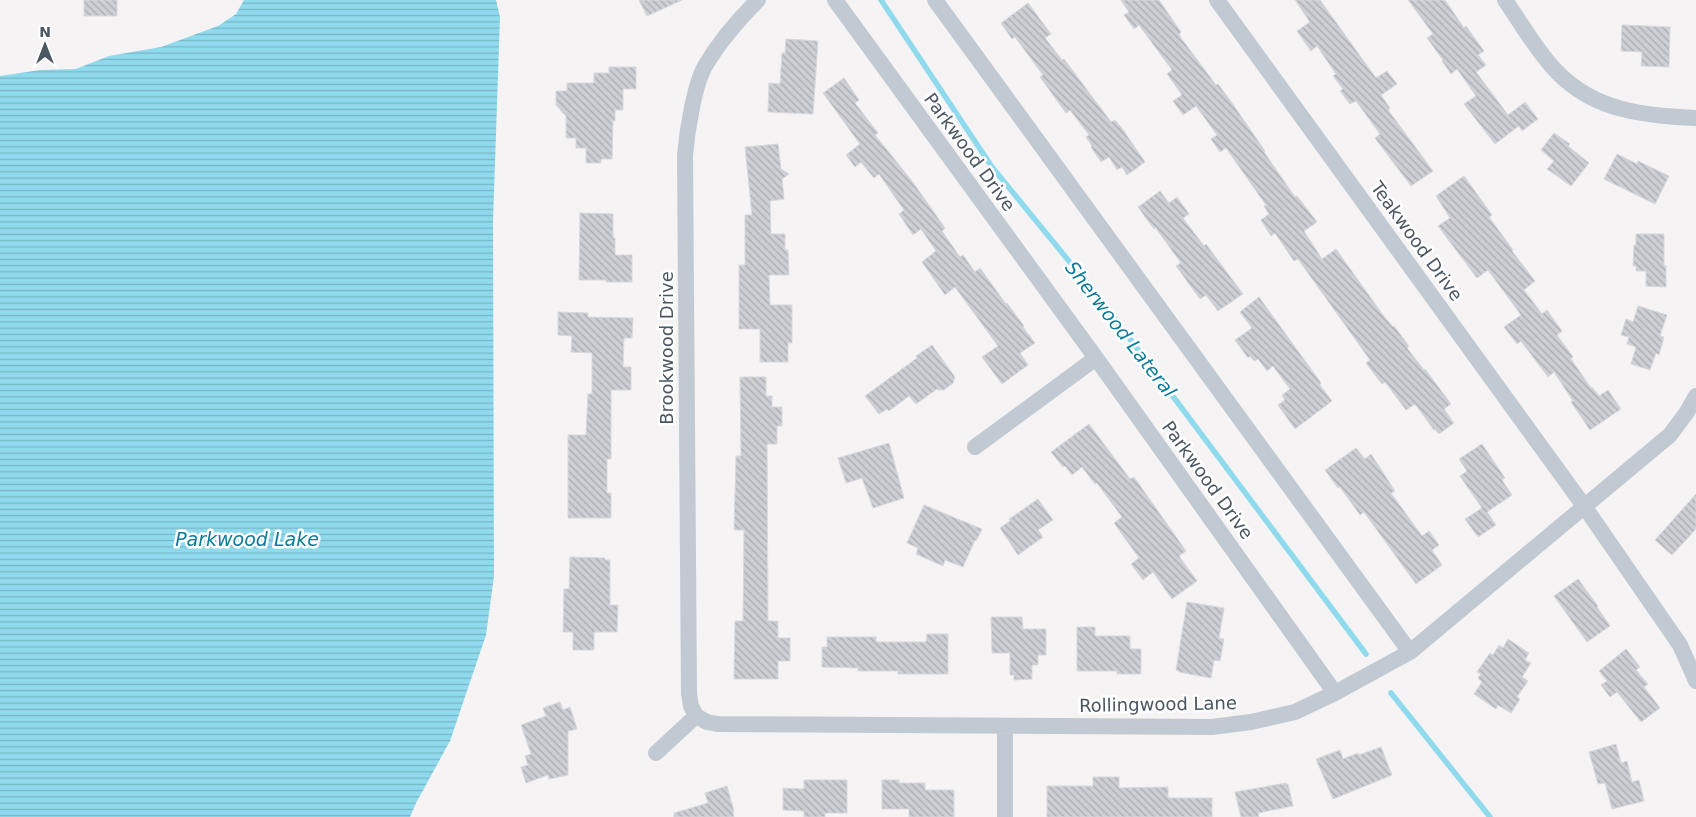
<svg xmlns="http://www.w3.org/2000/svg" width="1696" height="817" font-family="'DejaVu Sans',sans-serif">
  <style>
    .water { fill: url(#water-rules) }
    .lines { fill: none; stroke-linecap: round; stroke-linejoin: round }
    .stream { stroke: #90daee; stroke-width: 5.5 }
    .building { fill: url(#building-back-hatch); stroke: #d7d9de }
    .street { stroke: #c1cad2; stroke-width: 16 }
    .labels { text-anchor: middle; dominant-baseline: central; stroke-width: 5; stroke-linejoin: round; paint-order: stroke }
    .street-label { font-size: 18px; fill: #4a5661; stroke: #fff }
    .water-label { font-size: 19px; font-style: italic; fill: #0c7c9b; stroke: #fff }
  </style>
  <defs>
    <pattern id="water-rules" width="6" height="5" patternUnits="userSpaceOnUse" patternTransform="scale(1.25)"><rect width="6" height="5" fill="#90daee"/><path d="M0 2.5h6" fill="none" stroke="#78b4c4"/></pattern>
    <pattern id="building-back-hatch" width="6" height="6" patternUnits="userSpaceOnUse" patternTransform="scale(1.25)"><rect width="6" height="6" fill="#cdcfd5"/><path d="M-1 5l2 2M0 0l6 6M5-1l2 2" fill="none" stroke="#a8abb0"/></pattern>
  </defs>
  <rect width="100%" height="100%" fill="#f5f3f3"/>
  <!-- water -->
  <path class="water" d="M244,0H496L500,17L493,221L494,576L486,635L450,741L416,803L410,817H0V76L40,70L76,69L109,56L161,47L218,26L236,14Z"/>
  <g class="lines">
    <!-- stream -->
    <path class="stream" d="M881,0L992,167L1100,299L1366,654
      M1391,693L1490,817"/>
  </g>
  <!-- building -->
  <path class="building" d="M84,0H117V16H84Z
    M639,0H682L647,16Z
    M1121,0H1159L1181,32L1179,34L1181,38L1216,85L1218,84L1232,103L1265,151L1264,152L1295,197L1297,196L1317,222L1304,231L1322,259L1336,249L1383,315L1393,327L1394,326L1409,346L1407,348L1424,370L1425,369L1451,404L1444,409L1454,423L1439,434L1435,429L1434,430L1415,404L1406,410L1385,382L1382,384L1366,363L1370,360L1298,259L1294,261L1275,233L1271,236L1261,220L1269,214L1264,206L1266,205L1226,148L1220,152L1211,139L1217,135L1196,106L1183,115L1173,101L1182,95L1167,74L1172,70L1139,25L1134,29L1124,15L1129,12Z
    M1295,0H1320L1376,78L1387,71L1397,84L1381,95L1390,108L1388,110L1433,171L1411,186L1375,138L1380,134L1356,101L1350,104L1340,91L1343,89L1333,76L1336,74L1317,46L1311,51L1297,31L1310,22Z
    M1408,0H1445L1464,28L1466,26L1484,51L1478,55L1486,65L1476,72L1508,115L1525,102L1538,119L1522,131L1519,126L1495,144L1464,104L1476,96L1457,69L1451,74L1442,61L1443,60L1427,38L1433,34Z
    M1028,3L1051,34L1045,38L1062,60L1064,59L1111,122L1115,120L1121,127L1145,162L1127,175L1122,167L1117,170L1109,157L1101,162L1091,147L1092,146L1086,137L1089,135L1070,110L1066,113L1040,77L1043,75L1015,37L1012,39L1001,23Z
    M1622,25L1670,27L1669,67L1641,66L1642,52L1621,51Z
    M786,39L818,41L813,114L768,112L769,83L780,84L782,53H785Z
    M609,67H636V89H623V110H615V121H613L612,159H601V163H586V148H576V138H566V116L556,105V91H567V83H594V73H609Z
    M844,78L859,100L855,103L878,133L875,135L912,181L945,228L942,231L960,257L963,255L975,272L980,268L1006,304L1007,303L1024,326L1023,327L1035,343L1020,353L1028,365L1002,384L982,357L998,346L955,287L945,295L922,262L936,251L921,229L913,235L899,214L904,210L879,174L874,178L861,162L855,167L846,155L860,144L823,93Z
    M1554,133L1570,144L1568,146L1589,163L1571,186L1547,169L1554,161L1541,150Z
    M778,144L781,169L789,174L782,179L784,199L770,201L771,234H785V250H788L789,275H769L770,305H792V343H788V362H760V329H739V265H745V215H752L745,147Z
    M1617,154L1637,164L1638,161L1669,176L1655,204L1604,179Z
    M1464,176L1492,215L1489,217L1513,250L1512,251L1535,281L1524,290L1542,314L1547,310L1562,331L1557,335L1573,357L1571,359L1591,388L1592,387L1599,396L1608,390L1621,409L1590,430L1571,402L1573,401L1554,372L1548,377L1521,341L1517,344L1504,327L1521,315L1488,270L1477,278L1438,226L1450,218L1436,196Z
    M1160,191L1169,203L1177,197L1189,214L1183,218L1204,246L1206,244L1243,294L1218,311L1206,295L1200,299L1176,266L1181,263L1155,227L1154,229L1138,207Z
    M580,213L613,214V238H615V255H632V282H606V280H579Z
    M1636,234H1664V266H1666V287L1646,286V271H1636V266H1633L1634,245H1636Z
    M1259,297L1321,383L1320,385L1332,401L1295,429L1278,405L1285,400L1282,395L1290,389L1273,366L1267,371L1258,359L1254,361L1250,356L1248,358L1235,340L1252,328L1240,312Z
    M1638,306L1667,315L1660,336L1664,337L1659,355L1656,353L1650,370L1631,364L1636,347L1627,344L1629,337L1621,335L1626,319L1633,322Z
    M558,312L588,313V317L633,318L632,338H624L623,367H631V390H611V459H607V493H611V518H568V435H586L588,394H592V353L571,352L572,336L558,335Z
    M932,345L955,377L953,383L944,390H938L937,389L916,404L909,396L889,411L887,409L879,414L865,396L917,358L916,356Z
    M740,377H766V396H772V407H782V426H777V444H767L768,621H778V638H790V661H778V679H734L735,621H743L744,530H734L736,456H741Z
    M1089,424L1130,479L1134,477L1186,551L1179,556L1197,581L1172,599L1153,572L1143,580L1131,564L1139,558L1114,523L1122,517L1097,483L1095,484L1082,467L1072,475L1065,466L1063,467L1051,452Z
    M889,443L904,498L873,508L862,478L846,483L838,458Z
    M1482,444L1505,478L1502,480L1512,495L1487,512L1496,525L1478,537L1465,519L1482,508L1460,476L1467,471L1459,459Z
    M1356,448L1365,459L1371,454L1395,491L1391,493L1422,536L1429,531L1439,545L1432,550L1442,565L1416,584L1364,512L1360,515L1340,487L1338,488L1325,470Z
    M1696,494V529L1672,555L1655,540Z
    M1038,499L1053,520L1038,530L1043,537L1018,555L1000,528L1010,521L1009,519Z
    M924,505L982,529L976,541L975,540L963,567L945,560L943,566L916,554L918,548L907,543Z
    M570,557L605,558V560H610V605H618L617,632H594V650H573V632H563L564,589H569Z
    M1578,579L1598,606L1597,607L1610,626L1587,642L1554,596Z
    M1187,602L1224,608L1219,638L1224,639L1220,661L1214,660L1211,678L1179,672V671L1176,670Z
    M991,617H1022L1023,629H1046V655H1038V665H1032V679L1014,680V675H1010V653H992Z
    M1077,627H1095V636H1130V649H1141V674H1117V671H1077Z
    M927,634H948V674H898V671H858V668L822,667V647H827V637H876V642H926Z
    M1508,639L1529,653L1525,660L1531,663L1522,677L1528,681L1517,697L1520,699L1511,713L1498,705L1496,709L1474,694L1482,682L1478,678L1481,674L1477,672L1490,653L1493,655L1499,645L1503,648Z
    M1626,649L1640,667L1636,670L1648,684L1644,687L1660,708L1641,722L1617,692L1610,697L1601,685L1607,681L1599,671Z
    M560,702L563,710L570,707L577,729L568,731V775L549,779L548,775L526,783L521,767L528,765L525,756L531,754L521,725L546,716L543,708Z
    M1616,744L1621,763L1627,761L1632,782L1639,780L1644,801L1612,809L1605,783L1598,784L1589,752Z
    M1381,747L1392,775L1333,799L1316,759L1340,750L1343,759L1358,753L1359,755Z
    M1093,777H1119V788L1168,787V798H1212V817H1047V786H1093Z
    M804,780H847V813H825V817H804V811L783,810V788L804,789Z
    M882,780H899V783H925V790H954V817H909V809H882Z
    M1286,783V785L1288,784L1293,806L1258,813L1259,817H1241L1235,792Z
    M727,786L734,811L733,812L734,817H674V813L708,803L705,793Z"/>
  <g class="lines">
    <!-- street -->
    <path class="street" d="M835,0L1096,358L1335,693
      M935,0L1410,652
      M1217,0L1584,506L1680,645L1696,681
      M1505,0C1521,23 1538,53 1557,72C1596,112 1644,115 1696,118
      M975,447L1096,358
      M696,716L707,722L717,724L1212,727L1251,722L1295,712L1335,693L1410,652L1670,435L1687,412L1696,396
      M696,716L691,706L689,694L685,155C687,132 694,86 705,66C718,44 740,18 758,0
      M656,753L696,716
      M1005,817V726"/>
  </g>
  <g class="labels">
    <!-- street labels -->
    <g class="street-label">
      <text transform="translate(970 152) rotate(54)">Parkwood Drive</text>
      <text transform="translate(1417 241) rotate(54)">Teakwood Drive</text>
      <text transform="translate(666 348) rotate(-90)">Brookwood Drive</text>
      <text transform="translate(1208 480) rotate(54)">Parkwood Drive</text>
      <text transform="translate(1158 704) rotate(-1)">Rollingwood Lane</text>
    </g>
    <!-- water labels -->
    <g class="water-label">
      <text transform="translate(1121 329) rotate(52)">Sherwood Lateral</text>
      <text x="247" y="539">Parkwood Lake</text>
    </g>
  </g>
  <!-- north arrow -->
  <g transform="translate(45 45)" stroke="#ffffff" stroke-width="4" paint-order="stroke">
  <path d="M0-4L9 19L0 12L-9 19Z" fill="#4a5661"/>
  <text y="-8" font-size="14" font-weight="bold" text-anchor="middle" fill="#4a5661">N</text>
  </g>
</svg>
